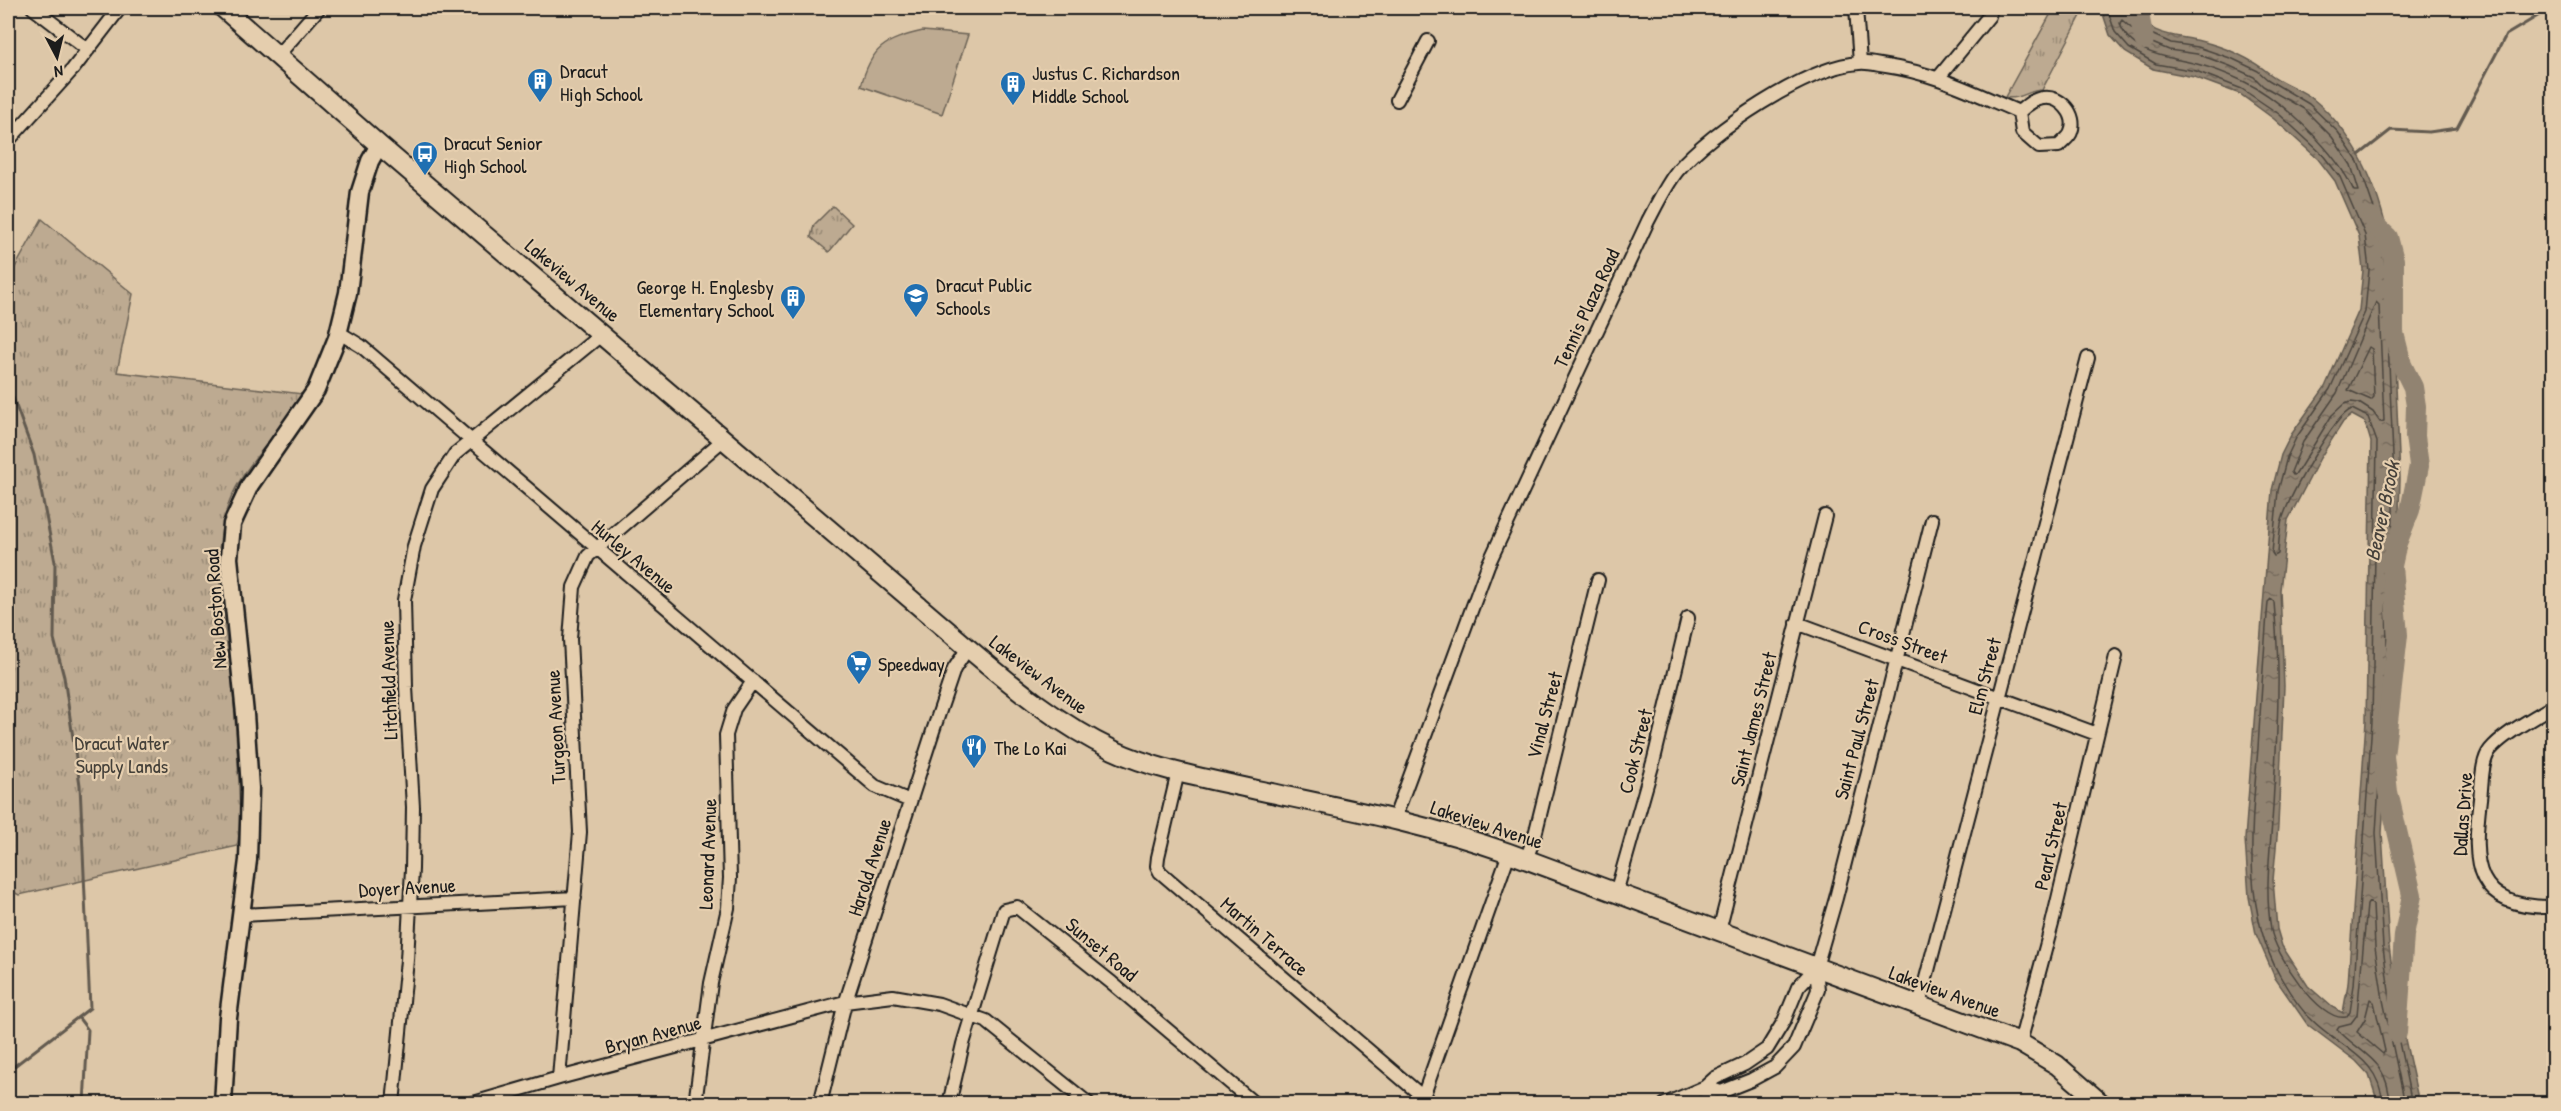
<svg xmlns="http://www.w3.org/2000/svg" width="2561" height="1111" font-family="'Patrick Hand',sans-serif">
  <style>
    .grass { fill: url(#grass-tufts); stroke: #6c6356; stroke-width: 1.5 }
    .garden { fill: #bdaa91; stroke: #6c6356; stroke-width: 1.5 }
    .water { fill: url(#water-ripples); stroke: #625a4f; stroke-width: 1.5; fill-rule: evenodd }
    .lines { fill: none; stroke-linecap: round; stroke-linejoin: round }
    .shore { stroke: #4b453e; stroke-width: 1.5 }
    .stream { stroke: #625a4f; stroke-width: 3 }
    .river { stroke: #918371; stroke-width: 20 }
    .minor-casing { stroke: #1c1c1c; stroke-width: 16 }
    .tertiary-casing { stroke: #1c1c1c; stroke-width: 21 }
    .secondary-casing { stroke: #1c1c1c; stroke-width: 22 }
    .minor { stroke: #e5ceae; stroke-width: 12 }
    .tertiary { stroke: #e5ceae; stroke-width: 16 }
    .secondary { stroke: #e5ceae; stroke-width: 18 }
    .labels { text-anchor: middle; dominant-baseline: central; stroke-width: 4.5; stroke-linejoin: round; paint-order: stroke }
    .poi-label { font-size: 20px; fill: #1c1c1c; stroke: #e5ceae; text-anchor: start }
    .street-label { font-size: 20px; fill: #1c1c1c; stroke: #e5ceae }
    .park-label { font-size: 20px; fill: #444039; stroke: #e5ceae }
    .water-label { font-size: 21px; font-style: italic; fill: #45403a; stroke: #e5ceae }
  </style>
  <defs>
    <pattern id="grass-tufts" width="24" height="20" patternUnits="userSpaceOnUse" patternTransform="scale(1.5)"><rect width="24" height="20" fill="#bdaa91"/><path d="M3 7l-1-3M5 7V3M7 7l1-3M15 17l-1-3M17 17v-4M19 17l1-3" fill="none" stroke="#998a76"/></pattern>
    <pattern id="water-ripples" width="26" height="14" patternUnits="userSpaceOnUse" patternTransform="scale(1.5)"><rect width="26" height="14" fill="#918371"/><path d="M2 4q2-2 4 0t4 0M15 11q2-2 4 0t4 0" fill="none" stroke="#766a5c"/></pattern>
  </defs>
  <rect width="100%" height="100%" fill="#ddc7a8"/>
  <filter id="ink" filterUnits="userSpaceOnUse"><feTurbulence type="fractalNoise" baseFrequency=".0167" numOctaves="2"/><feDisplacementMap in="SourceGraphic" scale="12" xChannelSelector="R" yChannelSelector="G"/><feConvolveMatrix kernelMatrix="1 2 1 2 8 2 1 2 1" color-interpolation-filters="sRGB"/></filter>
  <g filter="url(#ink)">
    <!-- grass -->
    <path class="grass" d="M2054,8H2085L2042,90C2028,90 2019,101 2005,97Z
      M833,206L852,224L829,252L811,237L814,225Z
      M42,219L133,294L117,372L303,394C282,433 245,461 229,503C209,555 224,611 230,665C235,704 237,743 239,783C239,803 242,826 237,846L19,895L8,889V280Z"/>
    <!-- garden -->
    <path class="garden" d="M923,31L968,35L942,114L861,86C871,47 885,40 923,31Z"/>
    <!-- water -->
    <path class="water" d="M2101,8H2134C2146,36 2175,35 2200,41C2225,47 2250,58 2270,74C2283,84 2301,89 2313,99C2358,136 2380,191 2390,247L2400,479L2398,545L2392,600L2393,647L2382,833L2389,946L2396,998L2419,1103H2378L2369,1075L2356,1061L2307,1024L2275,978L2256,934L2249,897L2245,839L2272,490L2281,455L2291,435L2325,387L2359,310L2363,270L2359,236L2335,181L2318,159L2274,119L2240,94L2194,77L2153,69L2125,52L2110,35ZM2352,415L2365,422L2371,442L2366,721L2348,984L2343,1013L2332,1007L2308,986L2282,946L2277,929L2273,880L2278,826L2284,686L2280,590L2288,520L2320,458L2343,422Z"/>
    <g class="lines">
      <!-- shore -->
      <path class="shore" d="M2107,8L2115,32L2129,48L2156,64L2196,71L2242,89L2279,114L2322,154L2340,177L2365,235L2369,270L2365,312L2330,389L2296,438L2287,457L2278,491L2272,553L2274,556L2278,554C2279,542 2279,528 2283,517C2290,496 2333,416 2352,409L2368,417L2377,442L2372,721L2354,985L2350,1012L2346,1017C2319,1023 2274,952 2271,929C2264,887 2271,848 2273,806C2275,767 2278,728 2278,688C2279,660 2276,630 2274,602L2271,599L2268,602C2264,650 2261,699 2258,748C2252,823 2241,907 2280,976C2288,990 2300,1009 2312,1020C2341,1049 2379,1056 2383,1104
        M2129,8L2132,18L2149,33L2171,43L2198,47L2233,59L2258,71L2267,79L2309,104L2338,132L2358,162L2380,226L2384,248L2394,479L2392,544L2386,599L2387,647L2376,833L2383,947L2390,999L2412,1104
        M2122,20L2145,40L2169,50L2197,54L2230,66L2254,77L2263,86L2304,109L2332,137L2351,165L2359,191H2354C2337,153 2283,100 2245,82C2230,75 2213,68 2197,64C2171,57 2129,55 2120,23Z
        M2376,302L2379,305L2384,421L2380,422L2373,412L2359,403L2351,402L2344,404L2332,415L2296,474L2293,475L2291,472L2303,442L2337,393Z
        M2369,347L2372,349L2374,397L2371,400L2348,390Z
        M2370,999L2374,1002L2385,1051L2383,1054L2357,1032L2365,1019Z
        M2390,1104C2388,1058 2362,1056 2337,1029L2339,1026L2351,1023L2357,1015L2367,905L2369,902L2373,905L2375,947L2383,1000L2405,1104"/>
      <!-- stream -->
      <path class="stream" d="M2359,155L2391,130L2429,132L2457,128L2506,35L2551,8
        M8,384L34,455L55,562L54,639L64,677L80,785L90,1008L8,1071
        M78,1017L88,1030L84,1104"/>
      <!-- river -->
      <path class="river" d="M2138,8L2144,40
        M2372,218L2376,226L2388,237L2394,260V333L2402,365L2413,387L2416,406L2415,436L2419,466L2410,510L2397,543L2392,566L2398,635L2384,756L2388,792L2412,895L2404,935L2397,1033"/>
      <defs>
        <path id="minor" d="M33,8L88,50
          M1856,8L1860,63
          M278,55L319,8
          M1939,77L1989,16L1991,8
          M1397,100L1428,41
          M8,141L73,69L120,8
          M338,332L361,346L875,786L910,801
          M1797,623L2097,734
          M2554,705C2535,718 2504,733 2490,750C2481,761 2482,786 2480,799C2472,865 2473,908 2554,907
          M1178,772L1158,857L1157,866L1160,872L1423,1097L1509,853
          M1394,820L1488,565L1648,221C1657,204 1666,185 1678,170C1711,131 1808,66 1859,63C1868,62 1878,65 1886,66C1935,73 1974,93 2019,112C2026,106 2033,99 2043,98C2060,95 2078,115 2071,132C2070,137 2062,142 2059,146L2039,147L2022,132L2019,112
          M1526,860L1535,835L1598,580
          M1616,893L1654,759L1688,618
          M241,915L575,898
          M1719,931L1825,516
          M1919,1005L2088,358
          M2020,1043L2052,924L2116,656
          M559,1078L580,832L570,639L574,587L588,556L724,439
          M1705,1087L1721,1092L1751,1080L1775,1067L1794,1047L1818,990L1816,967L1836,898L1932,520
          M1705,1087L1710,1104
          M393,1104L407,960L412,869L413,807L406,687L404,600L414,546L432,489L455,454L602,334
          M470,1104L559,1078L845,1002L893,996L939,1004L986,1021L1089,1104
          M695,1104L711,983L728,908L730,878L726,735L734,709L753,681
          M820,1104L844,1007L933,731L954,669L968,648
          M949,1104L963,1044L1004,910L1017,907L1112,983L1255,1104
          M1665,1104L1705,1087L1715,1078L1745,1064L1767,1049L1784,1021L1798,987L1816,967"/>
        <path id="tertiary" d="M223,1104L228,1018L248,860L250,788L245,714L229,558L232,524L250,485L316,390L337,338L348,293L360,192L370,161L379,145"/>
        <path id="secondary" d="M223,8L379,145L968,648C1014,687 1058,724 1113,750C1158,771 1209,779 1257,790C1342,808 1427,824 1509,853L2020,1043L2057,1065L2102,1104"/>
      </defs>
      <!-- minor casing -->
      <use href="#minor" class="minor-casing"/>
      <!-- tertiary casing -->
      <use href="#tertiary" class="tertiary-casing"/>
      <!-- secondary casing -->
      <use href="#secondary" class="secondary-casing"/>
      <!-- minor -->
      <use href="#minor" class="minor"/>
      <!-- tertiary -->
      <use href="#tertiary" class="tertiary"/>
      <!-- secondary -->
      <use href="#secondary" class="secondary"/>
    </g>
  </g>
  <!-- icons -->
  <defs>
    <symbol id="building-pin" viewBox="-11 -11 22 30"><path d="M0 17L-7.5 6A9.5 9.5 0 1 1 7.5 6Z" fill="#1f6fb2" stroke="#e5ceae"/><path d="M-4-6H4V6H1V3H-1V6H-4ZM-2.5-4.3h1.7v1.8h-1.7ZM.8-4.3h1.7v1.8H.8ZM-2.5-1h1.7V.8h-1.7ZM.8-1h1.7V.8H.8Z" fill="#fff"/></symbol>
    <symbol id="bus-pin" viewBox="-11 -11 22 30"><path d="M0 17L-7.5 6A9.5 9.5 0 1 1 7.5 6Z" fill="#1f6fb2" stroke="#e5ceae"/><path d="M-5-6H5V4H4V6H2V4H-2V6H-4V4H-5ZM-3.5-4V0h7V-4ZM-3.5 1.2v1.5H-2V1.2ZM2 1.2v1.5H3.5V1.2Z" fill="#fff"/></symbol>
    <symbol id="school-pin" viewBox="-11 -11 22 30"><path d="M0 17L-7.5 6A9.5 9.5 0 1 1 7.5 6Z" fill="#1f6fb2" stroke="#e5ceae"/><path d="M0-5L7-2L0 1L-7-2ZM-4 1L0 2.5L4 1V4Q0 6-4 4Z" fill="#fff"/></symbol>
    <symbol id="supermarket-pin" viewBox="-11 -11 22 30"><path d="M0 17L-7.5 6A9.5 9.5 0 1 1 7.5 6Z" fill="#1f6fb2" stroke="#e5ceae"/><path d="M-6-5.5h2.5l.6 2H6L4.5 2H-2.5L-4.4-4H-6ZM-1.5 3.2a1.3 1.3 0 1 0 .1 0ZM3 3.2a1.3 1.3 0 1 0 .1 0Z" fill="#fff"/></symbol>
    <symbol id="restaurant-pin" viewBox="-11 -11 22 30"><path d="M0 17L-7.5 6A9.5 9.5 0 1 1 7.5 6Z" fill="#1f6fb2" stroke="#e5ceae"/><path d="M-5-6h1v4h1v-4h1v4h1v-4h1v5L-1.5 .5V6h-2V.5L-5-1ZM5-6V6H3V1.5H1.5Q1.5-4 5-6Z" fill="#fff"/></symbol>
  </defs>
  <g fill-rule="evenodd">
    <use href="#building-pin" x="525" y="66" width="30" height="40"/>
    <use href="#building-pin" x="998" y="69" width="30" height="40"/>
    <use href="#bus-pin" x="410" y="139" width="30" height="40"/>
    <use href="#school-pin" x="901" y="281" width="30" height="40"/>
    <use href="#building-pin" x="778" y="283" width="30" height="40"/>
    <use href="#supermarket-pin" x="844" y="648" width="30" height="40"/>
    <use href="#restaurant-pin" x="959" y="732" width="30" height="40"/>
  </g>
  <g class="labels">
    <!-- poi labels -->
    <g class="poi-label">
      <text x="560" y="70">Dracut<tspan x="560" dy="23">High School</tspan></text>
      <text x="1032" y="72">Justus C. Richardson<tspan x="1032" dy="23">Middle School</tspan></text>
      <text x="444" y="142">Dracut Senior<tspan x="444" dy="23">High School</tspan></text>
      <text x="936" y="284">Dracut Public<tspan x="936" dy="23">Schools</tspan></text>
      <text x="774" y="286" text-anchor="end">George H. Englesby<tspan x="774" dy="23">Elementary School</tspan></text>
      <text x="878" y="663">Speedway</text>
      <text x="994" y="747">The Lo Kai</text>
    </g>
    <!-- street labels -->
    <g class="street-label">
      <text transform="translate(573 280) rotate(40)">Lakeview Avenue</text>
      <text transform="translate(1586 308) rotate(-65)">Tennis Plaza Road</text>
      <text transform="translate(634 556) rotate(40)">Hurley Avenue</text>
      <text transform="translate(215 609) rotate(-94)">New Boston Road</text>
      <text transform="translate(1903 641) rotate(20)">Cross Street</text>
      <text transform="translate(1039 674) rotate(37)">Lakeview Avenue</text>
      <text transform="translate(1984 676) rotate(-75)">Elm Street</text>
      <text transform="translate(388 680) rotate(-92)">Litchfield Avenue</text>
      <text transform="translate(1544 715) rotate(-75)">Vinal Street</text>
      <text transform="translate(1753 719) rotate(-76)">Saint James Street</text>
      <text transform="translate(555 727) rotate(-93)">Turgeon Avenue</text>
      <text transform="translate(1856 739) rotate(-75)">Saint Paul Street</text>
      <text transform="translate(1635 751) rotate(-76)">Cook Street</text>
      <text transform="translate(2462 814) rotate(-86)">Dallas Drive</text>
      <text transform="translate(1487 824) rotate(18)">Lakeview Avenue</text>
      <text transform="translate(2050 846) rotate(-77)">Pearl Street</text>
      <text transform="translate(707 854) rotate(-88)">Leonard Avenue</text>
      <text transform="translate(869 867) rotate(-72)">Harold Avenue</text>
      <text transform="translate(407 887) rotate(-3)">Doyer Avenue</text>
      <text transform="translate(1265 936) rotate(41)">Martin Terrace</text>
      <text transform="translate(1102 949) rotate(40)">Sunset Road</text>
      <text transform="translate(1945 991) rotate(20)">Lakeview Avenue</text>
      <text transform="translate(653 1034) rotate(-15)">Bryan Avenue</text>
    </g>
    <!-- park labels -->
    <g class="park-label">
      <text x="122" y="742">Dracut Water<tspan x="122" dy="23">Supply Lands</tspan></text>
    </g>
    <!-- water labels -->
    <g class="water-label">
      <text transform="translate(2382 511) rotate(-78)">Beaver Brook</text>
    </g>
  </g>
  <!-- margin -->
  <rect width="2561" height="1111" fill="none" stroke="#e5ceae" stroke-width="30"/>
  <rect x="15" y="15" width="2531" height="1081" fill="none" stroke="#1c1c1c" stroke-width="2" filter="url(#ink)"/>
  <!-- north arrow -->
  <g transform="translate(57 57) rotate(173)" stroke="#e5ceae" stroke-width="4.5" paint-order="stroke">
  <path d="M0-4.5L10 22L0 15L-10 22Z" fill="#1c1c1c"/>
  <text y="-9" font-size="16" font-weight="bold" text-anchor="middle" fill="#1c1c1c">N</text>
  </g>
</svg>
